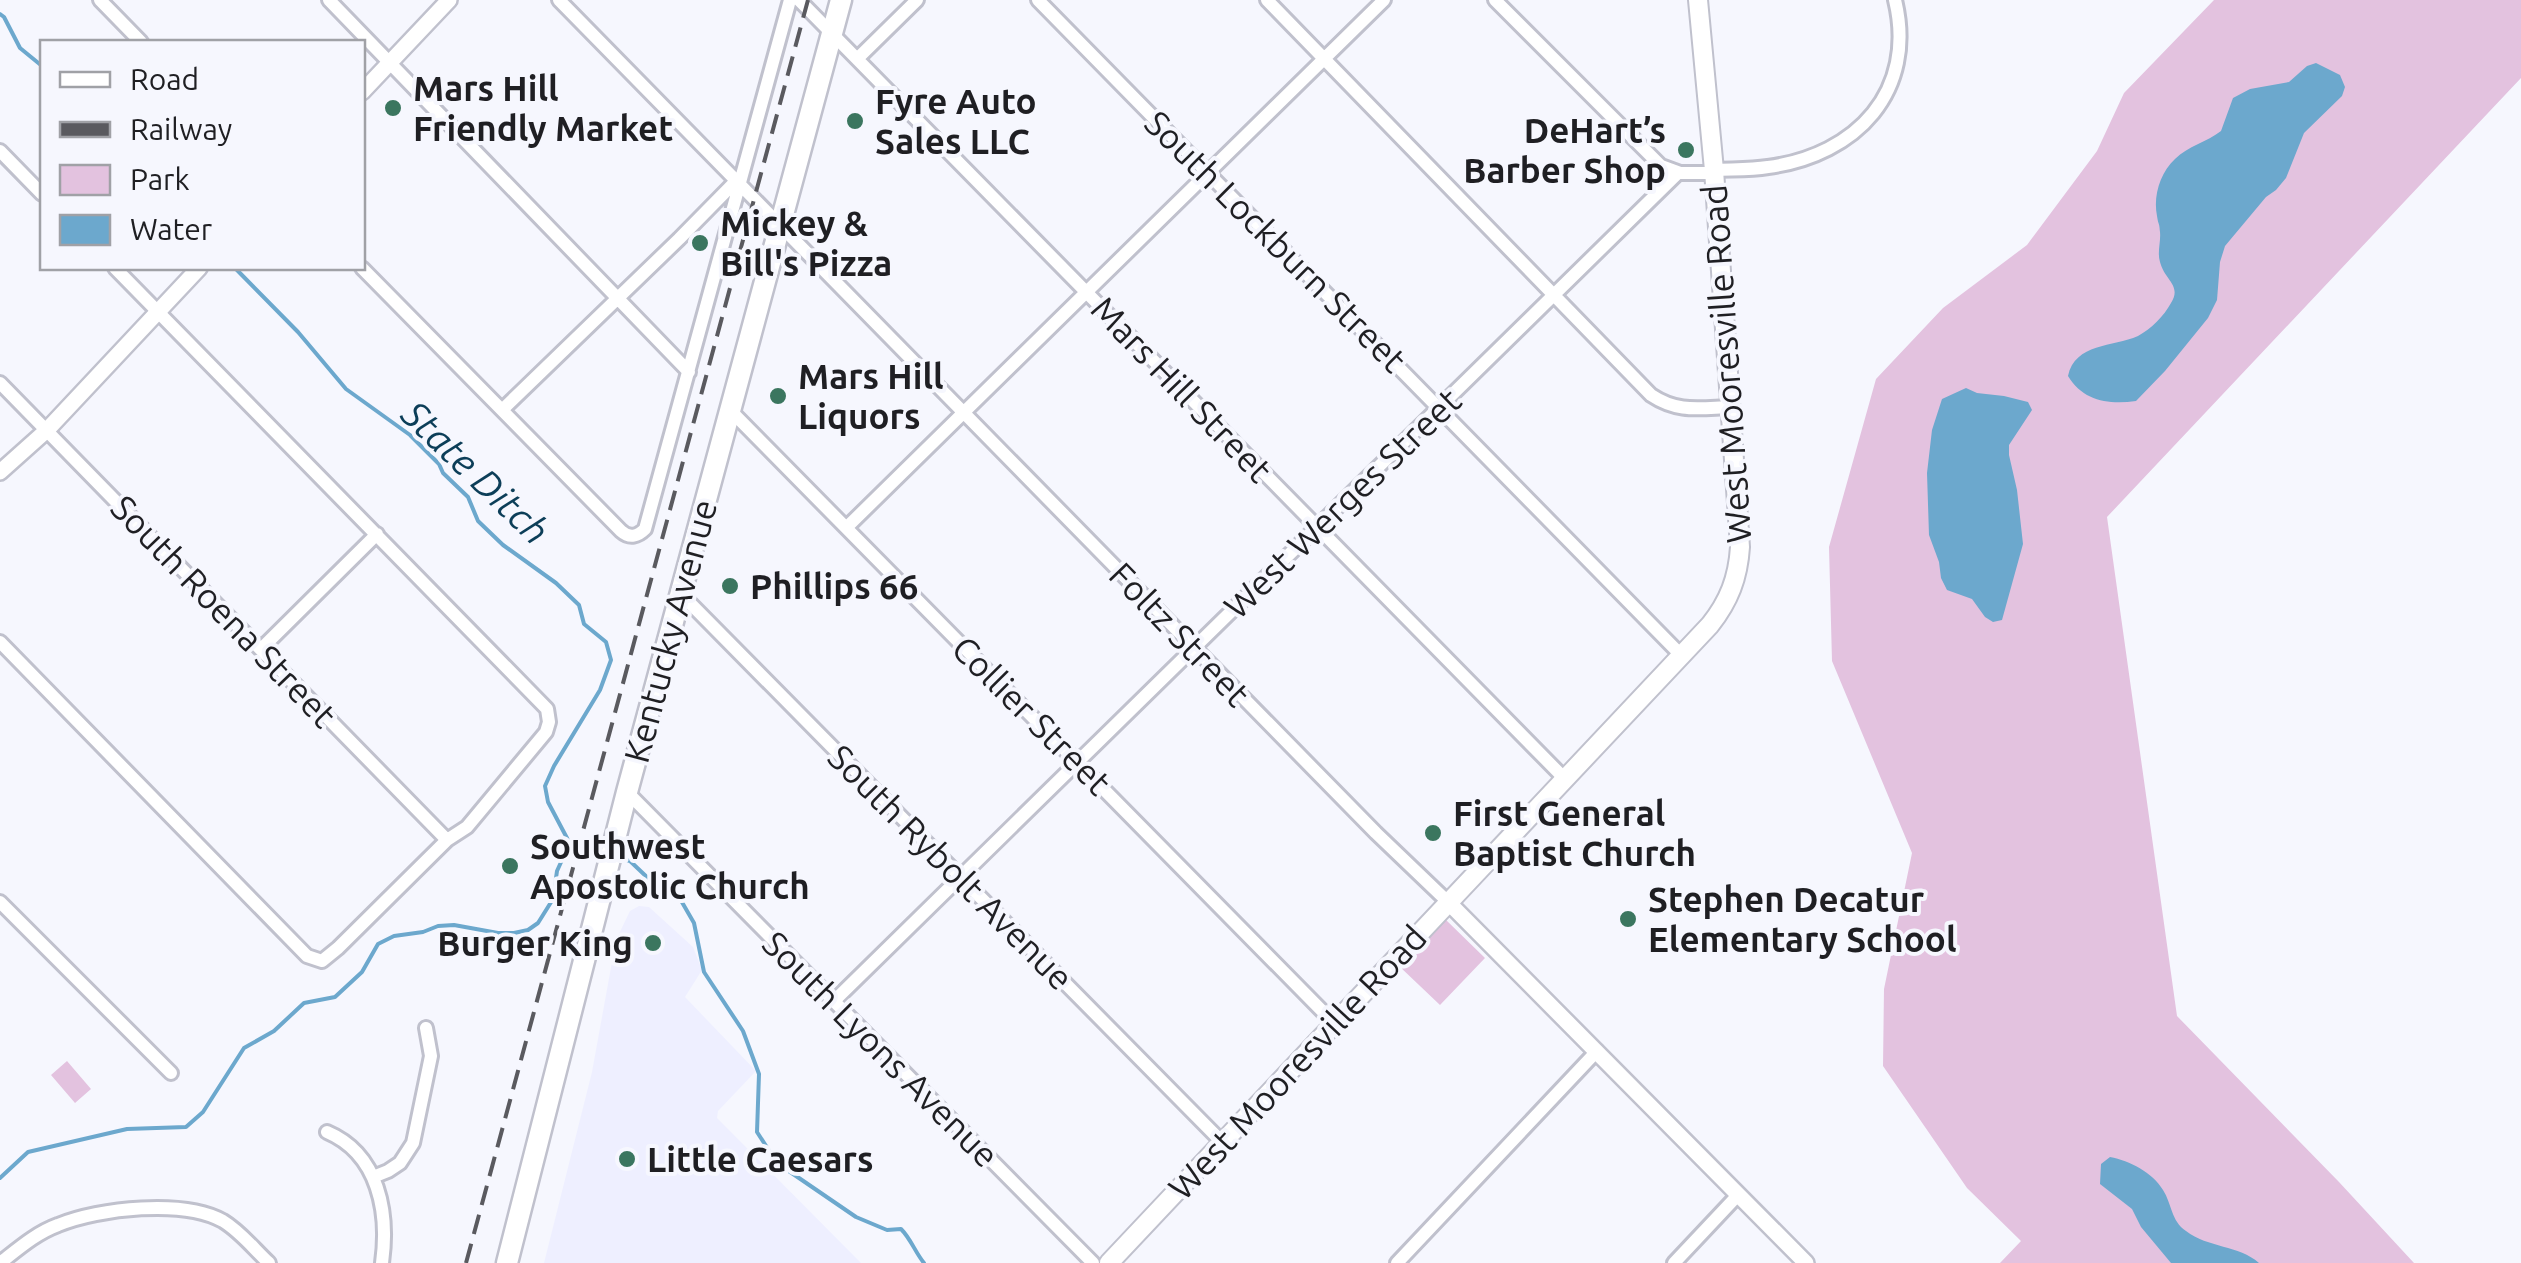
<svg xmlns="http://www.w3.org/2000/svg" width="2521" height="1263" font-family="Ubuntu,sans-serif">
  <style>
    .built { fill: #eeefff }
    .green { fill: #e3c2df }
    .water { fill: #6ca8cd }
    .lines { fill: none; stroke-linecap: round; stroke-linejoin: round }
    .stream { stroke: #6ca8cd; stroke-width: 4 }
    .minor-casing { stroke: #c0c1cd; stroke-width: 18 }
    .tertiary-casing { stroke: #c0c1cd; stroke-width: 20 }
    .secondary-casing { stroke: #c0c1cd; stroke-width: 22 }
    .primary-casing { stroke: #c0c1cd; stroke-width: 25 }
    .minor { stroke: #fff; stroke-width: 12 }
    .tertiary { stroke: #fff; stroke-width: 15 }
    .secondary { stroke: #fff; stroke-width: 18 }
    .primary { stroke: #fff; stroke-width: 20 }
    .rail { stroke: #5a5a5f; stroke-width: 4; stroke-dasharray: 20 10; stroke-linecap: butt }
    .poi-dot { fill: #3b765f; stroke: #f6f7fe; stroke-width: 4 }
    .labels { text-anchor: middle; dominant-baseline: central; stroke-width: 8; stroke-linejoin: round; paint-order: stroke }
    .poi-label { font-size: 35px; font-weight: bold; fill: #1f1f23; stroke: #f6f7fe; text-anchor: start }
    .street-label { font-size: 35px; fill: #1f1f23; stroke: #f6f7fe }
    .water-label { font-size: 38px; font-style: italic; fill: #0c3e58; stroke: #f6f7fe }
  </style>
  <rect width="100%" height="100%" fill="#f6f7fe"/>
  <!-- built -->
  <path class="built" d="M639,906L649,907L693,947L702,970L685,997L756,1071L718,1111L717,1118L861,1263H544L592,1072L616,940L630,911Z"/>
  <!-- green -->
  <path class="green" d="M2214,0H2521V78L2107,517L2177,1016L2339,1182L2414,1263H2000L2021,1241L1967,1188L1883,1066L1884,989L1912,853L1832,661L1829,547L1876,379L1943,308L2027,245L2097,151L2124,93Z
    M1445,919L1485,958L1440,1005L1399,966Z
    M67,1061L91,1089L75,1103L51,1075Z"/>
  <!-- water -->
  <path class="water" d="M2316,63L2340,75L2345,87L2342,96L2304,133L2286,178L2276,190L2266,197L2225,246L2220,262L2217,300L2208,318L2165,371L2136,401C2109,405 2083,401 2068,376C2075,343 2113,347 2138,336C2151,329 2164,316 2171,303C2182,285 2165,281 2160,262C2157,252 2161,242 2160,232C2159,220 2159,228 2157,216C2153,196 2160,173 2175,159C2188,146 2207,142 2221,131L2233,98L2250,89L2289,82L2307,66Z
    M1966,388L1977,393L2004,396L2028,402L2032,410L2009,445V455L2017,490L2023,544L2002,620L1993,622L1985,617L1972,599L1947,590L1941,578L1939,562L1929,535L1927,473L1932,430L1942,399Z
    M2110,1157C2130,1161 2152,1172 2163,1190C2172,1204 2171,1221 2186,1231C2208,1248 2239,1245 2259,1263H2171L2141,1227L2132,1209L2100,1184L2101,1164Z"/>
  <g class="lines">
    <!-- stream -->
    <path class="stream" d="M0,14L4,17L20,48L42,66
      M235,268L298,332L346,389L410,435L439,464L443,473L468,497L478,521L503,545L556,583L579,605L584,624L606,642L611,660L600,690L554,766L545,786L548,802L568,840L586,850L605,855
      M620,858L630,861L650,880L679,897L694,923L704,972L743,1031L759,1074L757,1132L777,1163L856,1217L887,1230L901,1229C911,1239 915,1252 924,1263
      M0,1178L28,1152L127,1129L186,1127L203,1112L244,1048L274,1031L304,1003L335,997L362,972L378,944L394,936L423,932L438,926L454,925L498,933H514L528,930L538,923L553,899L557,871L562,860L575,844"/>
    <defs>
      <path id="minor" d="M100,0L141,42
        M329,0L689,372
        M559,0L1376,833L1448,902
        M799,0L1564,778
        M1038,0L1681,655
        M1267,0L1651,395C1678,413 1699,408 1730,407
        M1495,0L1661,166L1680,173H1714
        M857,59L917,0
        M0,151L42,194
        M1714,170C1732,169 1750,170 1768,167C1857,155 1917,91 1895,0
        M362,268L621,531C630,539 638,536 645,529L790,0
        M0,383L447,840
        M729,409L1334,1023
        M502,410L679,239L737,180
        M847,527L1384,0
        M680,593L1222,1142
        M0,642L307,956L322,961L338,948L447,840L467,827L546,732L549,722L547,709L115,268
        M261,649L377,534
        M627,792L1093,1263
        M0,902L171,1073
        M834,1001L1678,173
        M327,1132C379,1154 389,1213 382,1263
        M373,1177L388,1171L400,1163L413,1143L431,1056L426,1028
        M0,1263C18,1249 36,1233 58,1225C99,1208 184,1199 223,1221C241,1232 254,1249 269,1263
        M1397,1263L1597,1051
        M1674,1263L1738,1195"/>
      <path id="tertiary" d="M362,92L449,0
        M0,472L47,430L199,268
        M1448,902L1806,1263"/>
      <path id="secondary" d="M1109,1263L1710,625C1729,601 1738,578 1740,547L1714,170L1698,0"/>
      <path id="primary" d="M507,1263L627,792L841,0"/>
    </defs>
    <!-- minor casing -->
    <use href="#minor" class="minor-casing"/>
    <!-- tertiary casing -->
    <use href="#tertiary" class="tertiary-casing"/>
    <!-- secondary casing -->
    <use href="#secondary" class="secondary-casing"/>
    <!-- primary casing -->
    <use href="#primary" class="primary-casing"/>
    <!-- minor -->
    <use href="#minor" class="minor"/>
    <!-- tertiary -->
    <use href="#tertiary" class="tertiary"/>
    <!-- secondary -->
    <use href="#secondary" class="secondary"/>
    <!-- primary -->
    <use href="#primary" class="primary"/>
    <!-- rail -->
    <path class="rail" d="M466,1263L808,0"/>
  </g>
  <!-- markers -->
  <g class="poi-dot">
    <circle cx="393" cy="108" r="10"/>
    <circle cx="855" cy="121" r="10"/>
    <circle cx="1686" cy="150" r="10"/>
    <circle cx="700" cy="243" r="10"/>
    <circle cx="778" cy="396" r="10"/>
    <circle cx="730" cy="586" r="10"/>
    <circle cx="1433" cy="833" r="10"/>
    <circle cx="510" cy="866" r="10"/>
    <circle cx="1628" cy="919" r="10"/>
    <circle cx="653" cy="943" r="10"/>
    <circle cx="627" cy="1159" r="10"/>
  </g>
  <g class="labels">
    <!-- poi labels -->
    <g class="poi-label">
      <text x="413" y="88">Mars Hill<tspan x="413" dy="40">Friendly Market</tspan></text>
      <text x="875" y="101">Fyre Auto<tspan x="875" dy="40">Sales LLC</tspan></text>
      <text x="1666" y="130" text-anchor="end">DeHart’s<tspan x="1666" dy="40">Barber Shop</tspan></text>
      <text x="720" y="223">Mickey &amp;<tspan x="720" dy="40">Bill's Pizza</tspan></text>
      <text x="798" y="376">Mars Hill<tspan x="798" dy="40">Liquors</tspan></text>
      <text x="750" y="586">Phillips 66</text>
      <text x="1453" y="813">First General<tspan x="1453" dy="40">Baptist Church</tspan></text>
      <text x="530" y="846">Southwest<tspan x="530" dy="40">Apostolic Church</tspan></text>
      <text x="1648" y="899">Stephen Decatur<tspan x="1648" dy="40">Elementary School</tspan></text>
      <text x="633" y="943" text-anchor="end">Burger King</text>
      <text x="647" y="1159">Little Caesars</text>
    </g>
    <!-- street labels -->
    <g class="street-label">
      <text transform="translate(1276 241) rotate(45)">South Lockburn Street</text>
      <text transform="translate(1726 364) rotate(-94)">West Mooresville Road</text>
      <text transform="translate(1182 389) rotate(46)">Mars Hill Street</text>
      <text transform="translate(1342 503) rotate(-44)">West Werges Street</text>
      <text transform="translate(224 611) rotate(46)">South Roena Street</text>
      <text transform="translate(670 631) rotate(-75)">Kentucky Avenue</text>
      <text transform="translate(1180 634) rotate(46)">Foltz Street</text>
      <text transform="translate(1032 715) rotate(45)">Collier Street</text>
      <text transform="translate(951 867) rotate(45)">South Rybolt Avenue</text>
      <text transform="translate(881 1049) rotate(45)">South Lyons Avenue</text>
      <text transform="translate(1297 1062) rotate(-47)">West Mooresville Road</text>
    </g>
    <!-- water labels -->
    <g class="water-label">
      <text transform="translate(476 472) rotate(44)">State Ditch</text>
    </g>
  </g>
  <!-- legend -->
  <rect x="40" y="40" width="325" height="230" fill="#f6f7fe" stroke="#a0a1a6" stroke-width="2.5"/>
  <rect x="60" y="72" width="50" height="15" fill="#ffffff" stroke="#a0a1a6" stroke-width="2.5"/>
  <text x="130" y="90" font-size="30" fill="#1f1f23">Road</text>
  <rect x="60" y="122" width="50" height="15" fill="#5a5a5f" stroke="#a0a1a6" stroke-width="2.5"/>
  <text x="130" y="140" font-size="30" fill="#1f1f23">Railway</text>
  <rect x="60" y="165" width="50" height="30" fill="#e3c2df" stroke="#a0a1a6" stroke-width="2.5"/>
  <text x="130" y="190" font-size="30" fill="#1f1f23">Park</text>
  <rect x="60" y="215" width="50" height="30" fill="#6ca8cd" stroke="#a0a1a6" stroke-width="2.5"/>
  <text x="130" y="240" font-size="30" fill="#1f1f23">Water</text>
</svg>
